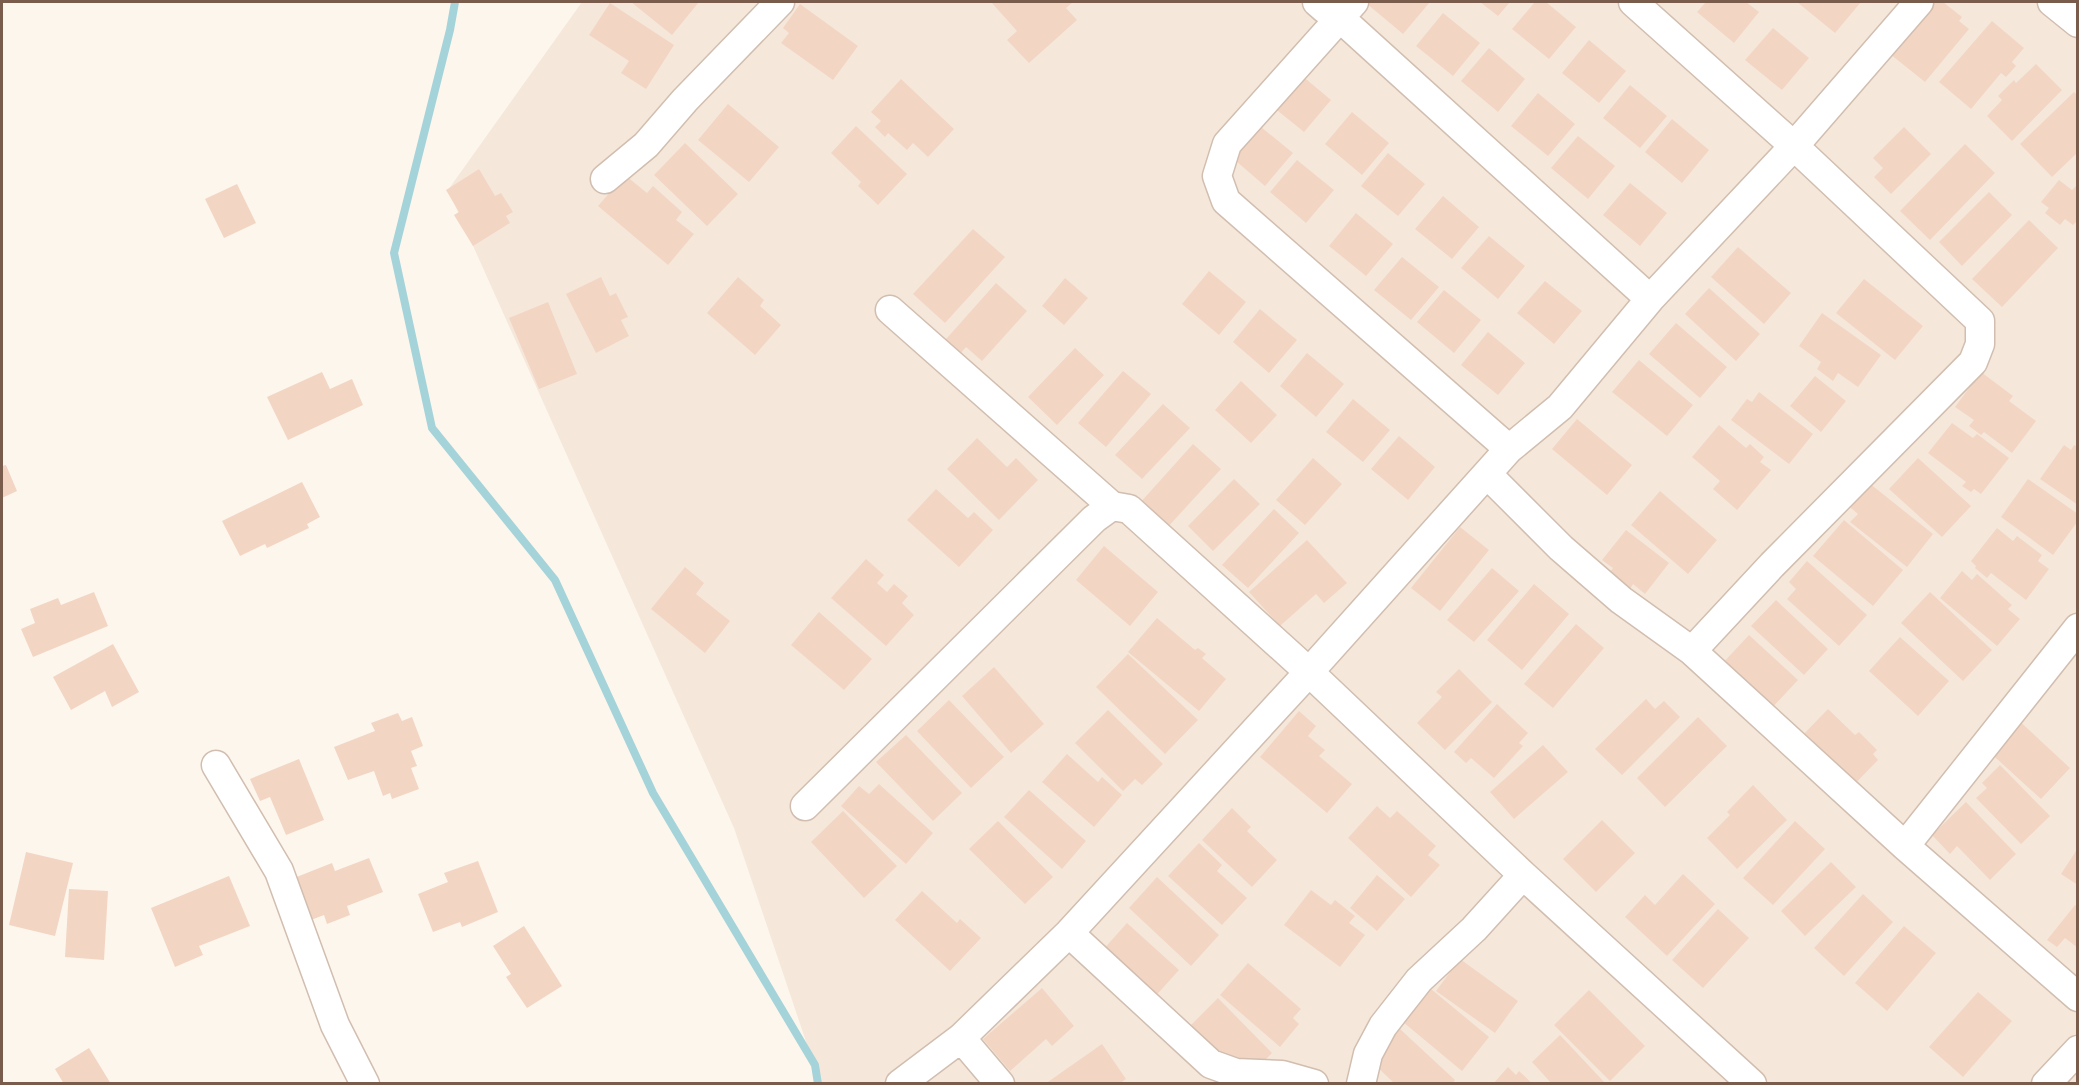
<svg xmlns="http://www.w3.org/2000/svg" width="2079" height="1085" font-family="Overpass,sans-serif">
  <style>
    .residential { fill: #f5e8da }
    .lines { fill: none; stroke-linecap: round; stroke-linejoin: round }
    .stream { stroke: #a5d3da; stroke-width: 8 }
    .building { fill: #f3d5c3 }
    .street-casing { stroke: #d1beb0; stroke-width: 31 }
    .street { stroke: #fff; stroke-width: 28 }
  </style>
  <rect width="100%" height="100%" fill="#fdf6ec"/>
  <!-- residential -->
  <path class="residential" d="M582,2H2077V1083H820L734,828L448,190Z"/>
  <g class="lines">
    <!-- stream -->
    <path class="stream" d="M455,2L450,30L394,253L432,428L555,580L653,793L815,1065L818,1084"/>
  </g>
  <!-- building -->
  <path class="building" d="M631,2H699L672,35Z
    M991,2H1073L1066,8L1077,20L1029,63L1007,40L1017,31Z
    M1368,2H1430L1403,34L1366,3Z
    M1480,2H1510L1498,16Z
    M1535,2H1546L1576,27L1549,59L1512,29Z
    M1706,2H1746L1759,12L1734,43L1697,12Z
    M1797,2H1861L1835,33Z
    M1934,2H1943L1962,17L1959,21L1969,29L1925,82L1890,54Z
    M610,3L674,45L646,89L621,73L629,61L589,35Z
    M800,4L858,46L833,80L781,43L789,33L783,28Z
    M1443,13L1480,43L1453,76L1416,46Z
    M1992,21L2024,48L2012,62L2016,66L2006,77L2001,73L1971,109L1939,82Z
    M1773,28L1809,58L1782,90L1745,60Z
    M1589,40L1626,71L1599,103L1562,73Z
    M1489,48L1525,79L1498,112L1461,81Z
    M2036,64L2062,90L2012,141L1987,116L2002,100L1998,96L2014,80L2016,83Z
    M1294,69L1331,100L1304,132L1267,102Z
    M901,79L954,129L928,157L913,143L907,150L888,133L885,137L875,127L881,121L871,112Z
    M1630,85L1667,116L1640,148L1603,118Z
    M2074,92L2078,96V152L2052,177L2020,144Z
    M1538,93L1575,124L1548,156L1511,126Z
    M728,104L779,147L749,182L698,140Z
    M1352,112L1389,143L1362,175L1325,144Z
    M1672,119L1709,150L1682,183L1645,152Z
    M1256,123L1293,153L1265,186L1229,155Z
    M856,126L907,174L878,205L858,186L861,182L831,153Z
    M1904,127L1931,154L1891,194L1874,177L1883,168L1873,158Z
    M1578,136L1615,166L1588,199L1551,168Z
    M685,143L738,194L707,226L654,175Z
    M1965,144L1995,173L1930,240L1900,211Z
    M1388,153L1425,184L1398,216L1361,186Z
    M1297,160L1334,190L1306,223L1270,192Z
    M479,169L495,196L501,193L513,212L506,216L510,223L473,246L454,215L459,212L446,190Z
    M625,175L647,193L653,186L682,212L676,220L694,234L668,265L598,206Z
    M2059,180L2072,190L2078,184V220L2073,225L2065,219L2060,225L2045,213L2049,208L2041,202Z
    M1630,183L1667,213L1640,246L1603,215Z
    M237,184L256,223L224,238L205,199Z
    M1989,192L2012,215L1962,266L1939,242Z
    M1443,196L1479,227L1452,259L1415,229Z
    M1356,213L1393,244L1366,276L1329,246Z
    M2029,220L2058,248L2002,307L1972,279Z
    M973,229L1005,257L945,323L913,294Z
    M1489,236L1525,266L1498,299L1461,268Z
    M1738,247L1791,293L1764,324L1711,277Z
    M1402,257L1439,287L1411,320L1374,290Z
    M1209,271L1246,302L1219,335L1182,304Z
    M601,277L610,296L616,293L628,317L621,320L629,336L596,353L566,294Z
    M738,277L764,300L760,306L781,325L755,355L707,313Z
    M1065,278L1088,298L1064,325L1042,306Z
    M1864,279L1923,326L1895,360L1836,313Z
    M1545,281L1582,311L1554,344L1517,313Z
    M996,283L1027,311L982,361L966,347L955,360L939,347Z
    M1709,288L1760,334L1736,361L1685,314Z
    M1444,290L1481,320L1454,353L1417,322Z
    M548,302L577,374L539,389L509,318Z
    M1260,309L1297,340L1269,373L1233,342Z
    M1822,313L1881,355L1858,387L1838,373L1833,381L1817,369L1821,362L1799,346Z
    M1676,323L1727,367L1700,398L1649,354Z
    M1488,332L1525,363L1498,395L1461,365Z
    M1075,348L1104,375L1057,425L1028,397Z
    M1307,353L1344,384L1316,417L1280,386Z
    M1639,360L1693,405L1667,436L1612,392Z
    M1123,371L1151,394L1106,447L1078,423Z
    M322,372L330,389L352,379L363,405L288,440L267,397Z
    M1981,372L2013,396L2009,401L2036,421L2012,453L1984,432L1981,435L1969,426L1974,420L1955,407Z
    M1815,376L1846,401L1821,432L1790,406Z
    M1241,381L1277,415L1251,443L1215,410Z
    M1759,392L1813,434L1789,464L1731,420L1747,399L1752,402Z
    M1353,399L1390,430L1363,462L1326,432Z
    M1163,404L1190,428L1142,479L1115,455Z
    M1577,419L1632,465L1607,495L1552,449Z
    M1952,423L1973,438L1977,434L2009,458L1981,494L1974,489L1971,492L1962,486L1966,482L1928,453Z
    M1719,425L1746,448L1750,444L1764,457L1760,462L1771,470L1737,510L1713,489L1720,481L1692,457Z
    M1399,436L1435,467L1408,500L1371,469Z
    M977,438L1007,467L1016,458L1038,480L999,520L947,469Z
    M1193,444L1221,469L1166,529L1139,504Z
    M2064,445L2071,450L2074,445L2078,447V505L2040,479Z
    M1313,458L1342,484L1305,525L1276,500Z
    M1918,458L1971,506L1942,537L1889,489Z
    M6,465L17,491L2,498V466Z
    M1234,479L1260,504L1213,551L1188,526Z
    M1864,479L1933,534L1907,567L1850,522L1858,514L1845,503Z
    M2028,479L2078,514V521L2053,555L2001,517Z
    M302,482L320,517L307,524L309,528L267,548L265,544L240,556L222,521Z
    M936,489L968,518L974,512L993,530L959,567L907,520Z
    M1660,491L1717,540L1688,574L1631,525Z
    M1274,509L1299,533L1248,588L1222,565Z
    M1844,520L1903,570L1873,606L1813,556Z
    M1460,527L1489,550L1440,611L1411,588Z
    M1997,528L2013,541L2017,536L2042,555L2038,561L2049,569L2026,600L1991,573L1987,578L1975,568L1976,566L1971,561Z
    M1626,530L1669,563L1645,594L1633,584L1629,591L1608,575L1613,568L1602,560Z
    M1307,540L1347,583L1324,603L1316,594L1280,626L1249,592Z
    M1104,546L1158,592L1130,626L1076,580Z
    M866,559L884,575L877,583L887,592L894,584L908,596L902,603L914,615L886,646L831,598Z
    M1807,561L1867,615L1839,646L1787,599L1796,589L1789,582Z
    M685,567L704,583L696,594L730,621L705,653L651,609Z
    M1492,568L1519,591L1474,642L1447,620Z
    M1962,571L1972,580L1977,574L2012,605L2008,609L2020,619L1997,646L1940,598Z
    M1534,584L1569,614L1522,670L1487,640Z
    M94,592L108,626L33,657L21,629L35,623L30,609L58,598L61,605Z
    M1930,592L1992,650L1963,681L1901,623Z
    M1776,600L1828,649L1804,675L1751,626Z
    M819,612L872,659L844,690L791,645Z
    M1157,618L1195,650L1198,648L1206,654L1202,658L1226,679L1199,711L1128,652Z
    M1576,624L1604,648L1553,708L1524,684Z
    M1749,635L1798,680L1770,710L1721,665Z
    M1900,637L1949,681L1918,716L1869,671Z
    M113,644L139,692L112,707L105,691L71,710L53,677Z
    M1128,654L1198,720L1165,754L1096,687Z
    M994,667L1044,724L1011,753L962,696Z
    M1459,669L1492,702L1445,750L1417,723L1442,697L1436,692Z
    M1646,699L1655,709L1664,701L1680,717L1622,775L1595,749Z
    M949,700L1004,757L971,788L917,731Z
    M1497,704L1528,733L1519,743L1523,746L1494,778L1471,758L1466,763L1454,752Z
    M1828,709L1855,735L1859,732L1877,750L1873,754L1878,760L1845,794L1798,740Z
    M1108,710L1163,764L1142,785L1135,779L1123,791L1075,743Z
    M1299,711L1316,726L1308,736L1325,750L1319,756L1352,784L1327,813L1260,757Z
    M398,713L402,721L412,717L423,746L411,751L417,766L411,768L419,789L392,799L390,793L383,796L374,771L348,780L334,747L375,731L371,723Z
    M1698,717L1727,746L1665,807L1637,778Z
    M2015,717L2070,768L2041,799L1986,749Z
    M906,735L962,793L933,821L876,762Z
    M1543,745L1568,772L1514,819L1490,792Z
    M1067,754L1098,782L1102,777L1122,795L1094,827L1042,782Z
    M299,759L324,820L286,835L270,797L260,801L250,779Z
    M2000,765L2050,816L2021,844L1976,798L1987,788L1982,783Z
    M879,784L933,833L906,864L841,806L859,786L869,794Z
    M1753,785L1787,820L1737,869L1707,838L1730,815L1727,812Z
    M1029,790L1086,841L1062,869L1004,817Z
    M1966,802L2016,854L1990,880L1957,846L1950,854L1932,835Z
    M1377,806L1390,818L1397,811L1436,846L1428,855L1440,865L1411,897L1348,838Z
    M1232,808L1251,827L1247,831L1277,860L1252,887L1202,840Z
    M843,811L897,866L864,898L811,842Z
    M1602,820L1635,853L1596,892L1563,859Z
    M998,821L1053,877L1025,904L969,849Z
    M1795,821L1825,849L1773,905L1743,878Z
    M1199,843L1222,865L1217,871L1247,898L1222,925L1168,876Z
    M2078,848V885L2061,874Z
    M26,852L73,863L55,936L9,925Z
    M369,858L383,892L347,906L350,915L327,924L324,915L311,920L294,878L332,863L335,871Z
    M478,861L498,912L462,927L460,922L433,932L418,894L448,882L444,873Z
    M1831,862L1856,887L1805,936L1781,911Z
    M1683,874L1715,904L1667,956L1625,917L1645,895L1655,905Z
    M1377,875L1405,899L1377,931L1350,908Z
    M229,876L250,926L199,946L203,955L175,967L151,908Z
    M1157,877L1219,935L1191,966L1129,908Z
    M69,889L108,891L104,960L65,957Z
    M1311,890L1331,905L1335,900L1355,916L1349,923L1365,935L1340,967L1284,925Z
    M922,891L957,923L960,919L981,938L950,971L895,920Z
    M1863,894L1893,922L1844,976L1814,948Z
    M2075,905L2078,907V948L2065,938L2057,947L2047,940Z
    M1718,909L1749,938L1703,988L1672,960Z
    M1127,923L1179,970L1152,1000L1101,952Z
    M524,926L562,986L527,1008L506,977L511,974L493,946Z
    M1904,926L1936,953L1887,1011L1855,983Z
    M1460,959L1518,1001L1495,1033L1436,991Z
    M1248,963L1301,1009L1293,1018L1299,1024L1280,1047L1220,995Z
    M1042,988L1074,1026L1052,1046L1046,1039L1010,1071L983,1039Z
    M1431,989L1489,1037L1462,1071L1403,1022Z
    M1589,990L1645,1046L1610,1081L1554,1025Z
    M1978,992L2012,1021L1963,1077L1929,1047Z
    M1218,998L1272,1053L1257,1068L1240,1075L1191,1025Z
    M1400,1029L1455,1080L1452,1084H1395L1370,1060Z
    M1560,1035L1606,1084H1552L1532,1062Z
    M1102,1044L1126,1079L1119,1084H1045Z
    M89,1048L111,1084H64L55,1069Z
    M1508,1067L1516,1075L1519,1071L1533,1084H1493Z"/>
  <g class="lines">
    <defs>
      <path id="street" d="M1317,2L1325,9L1339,17L1650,299
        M1354,2L1227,144L1217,176L1226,201L1509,449
        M2052,2L2078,23
        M605,179L646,145L685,100L780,2
        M890,310L1112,506
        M1487,474L1561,548L1621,600L1692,651L1772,565L1973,362L1980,344V321L1794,146L1633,2
        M1692,651L1905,846L2078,997
        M216,765L279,871L335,1025L365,1084
        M805,806L1094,519L1112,506L1129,509L1309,672L1523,875L1752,1084
        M1905,846L2078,628
        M1069,933L1211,1064L1236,1073L1282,1075L1314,1084
        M961,1038L1000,1084
        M900,1084L961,1038L1069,933L1309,672L1509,449L1560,407L1650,299L1794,146L1919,2
        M1361,1084L1368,1054L1383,1026L1419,980L1474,929L1523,875
        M2046,1084L2078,1050"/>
    </defs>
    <!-- street casing -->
    <use href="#street" class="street-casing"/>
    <!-- street -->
    <use href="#street" class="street"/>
  </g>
  <!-- border -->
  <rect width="2079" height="1085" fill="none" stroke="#7a5c4d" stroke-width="6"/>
</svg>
